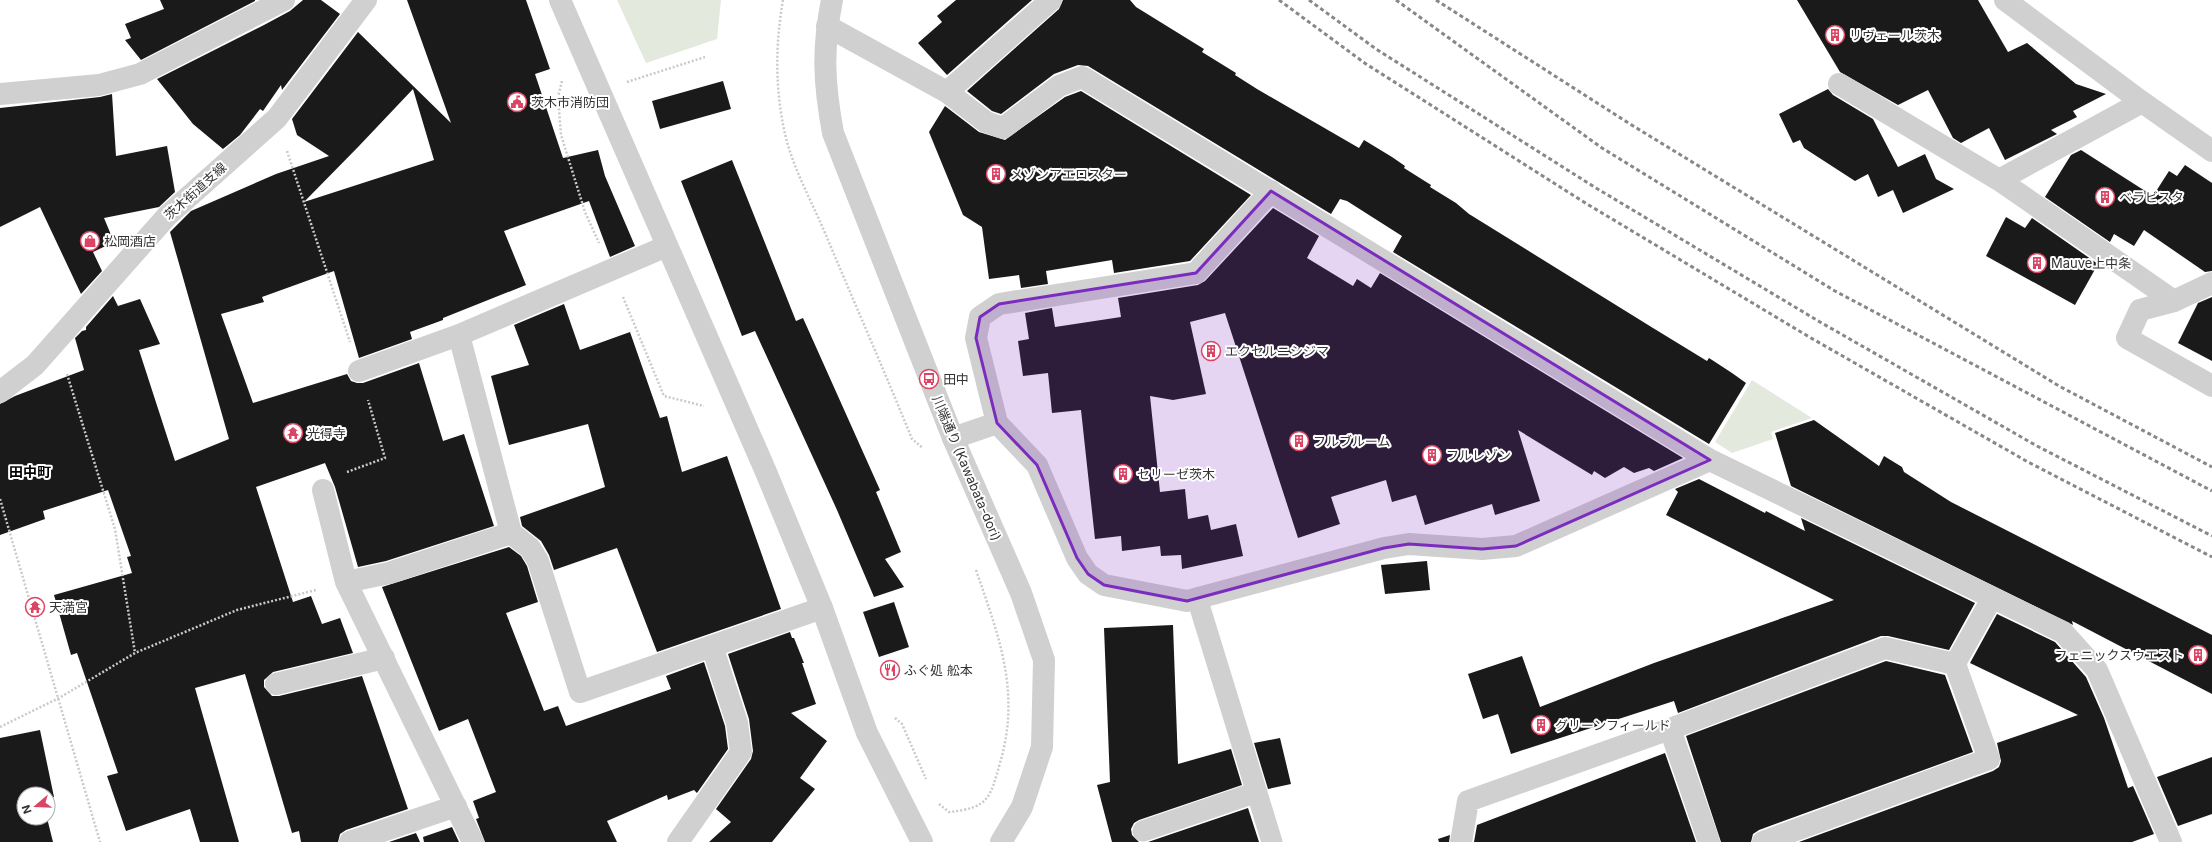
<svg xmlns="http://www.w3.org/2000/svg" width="2212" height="842" font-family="Inter,'Noto Sans JP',sans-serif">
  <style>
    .green { fill: #e4e9dd }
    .building { fill: #1a1a1a; fill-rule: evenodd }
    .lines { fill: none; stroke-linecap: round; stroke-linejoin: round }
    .path { stroke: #cacaca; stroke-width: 2.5; stroke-dasharray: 2 2; stroke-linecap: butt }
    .service { stroke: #d0d0d0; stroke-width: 21 }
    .minor { stroke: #d0d0d0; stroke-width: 22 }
    .tertiary { stroke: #d0d0d0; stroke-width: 22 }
    .rail { stroke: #888; stroke-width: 3; stroke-dasharray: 4 3; stroke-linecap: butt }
    .marked { fill: #7b2cbf; fill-opacity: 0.2; stroke: #7b2cbf; stroke-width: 3; stroke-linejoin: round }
    .labels { text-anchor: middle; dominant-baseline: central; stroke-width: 4; stroke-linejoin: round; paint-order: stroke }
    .poi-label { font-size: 13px; fill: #333; stroke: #fff; text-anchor: start }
    .street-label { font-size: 13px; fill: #333; stroke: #fff }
    .neighbourhood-label { font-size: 14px; font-weight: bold; fill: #000; stroke: #fff }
  </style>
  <rect width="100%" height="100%" fill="#fff"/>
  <!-- green -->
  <path class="green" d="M617,0H721L717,39L646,63Z
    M1752,380L1812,418L1771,432L1773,439L1732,453L1715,442Z"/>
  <!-- building -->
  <path class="building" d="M160,0H255V1L141,60L125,40L131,38L125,24L164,9Z
    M303,0H321L340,14L282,90L281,85L263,111L260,109L240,135L223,149L193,124L157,79L264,25L290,11Z
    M407,0H526L550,69L535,74L563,158L598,150L605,176L635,246L610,257L589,201L504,231L526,285L443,318V320L410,332L412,339L359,358L334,271L262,297L264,302L221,314L253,403L347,374L351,381L357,383H363L419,363L443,441L464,434L494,526L386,561L358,567L335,487L325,463L256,487L293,602L311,596L322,624L340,618L353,653L273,672L264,680V687L272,696H279L362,676L408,809L346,830L340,834L338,842H301L299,831L292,833L245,674L195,688L239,842H200L190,809L126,831L107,776L118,773L77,653L71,655L54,595L132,573L127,557L131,556L108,490L43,511L45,519L0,535V404L15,396L84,370L75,338L82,331L86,330V327L113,296L118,306L140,299L160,344L139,350L175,461L229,439L170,232L191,211L276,174L329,156L297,135L292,119L358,32L451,123ZM413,89L434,160L304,202L359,146Z
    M956,0H1032L947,75L918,43L942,22L937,16Z
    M1063,0H1130L1136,7L1204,49L1202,52L1236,73L1235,75L1257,89L1359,148L1364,140L1392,157L1405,166L1404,168L1431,185L1430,187L1456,203L1469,214L1653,328L1707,361L1709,358L1732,373L1746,383L1709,444L1393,252L1402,236L1347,201L1340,199L1331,214L1088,66L1078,65L1054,74L1001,114L992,111L967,91L1059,9Z
    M1797,0H1978L2008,52L2027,43L2076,84L2106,94L2073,111L2077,117L2051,130L2057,134L2005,160L1989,128L1961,143L1953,138L1928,90L1898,105L1840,72Z
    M723,81L731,109L660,129L652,101Z
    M1828,89L1833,95L1873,119L1898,167L1925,154L1936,179L1954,189L1903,213L1893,190L1878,197L1868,174L1855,181L1804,148L1800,140L1793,143L1779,114Z
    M1081,91L1251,195L1190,261L1114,273L1112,260L1046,271L1048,284L1021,288L1019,275L989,279L982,227L963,215L929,132L945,106L979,132L1005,140L1065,97Z
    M112,94L116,156L167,146L175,192L159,207L104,218L114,242L93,252L102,271L81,294L40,207L0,227V108L100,97Z
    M2081,150L2153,196L2169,171L2177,176L2185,165L2212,183V271L2205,272L2144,230L2134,246L2114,234L2110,242L2045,197L2071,155Z
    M732,160L796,321L803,318L880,490L876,492L901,552L885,559L904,587L874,597L837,510L755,331L742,336L681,181Z
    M1273,208L1319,236L1307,258L1353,286L1357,279L1371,288L1380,273L1683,458L1654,471L1649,468L1634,473L1624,467L1605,478L1594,471L1592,475L1518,430L1540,501L1495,515L1492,504L1425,525L1416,495L1392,502L1386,480L1331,497L1340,524L1298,538L1225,313L1190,322L1206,394L1173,400L1150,396L1160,492L1185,489L1188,519L1208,515L1211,530L1236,524L1243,556L1182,569L1181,555L1161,556L1160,546L1122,551L1121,536L1095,539L1081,410L1052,413L1048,373L1023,376L1018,341L1029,339L1025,313L1052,308L1055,327L1121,317L1118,298L1198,285L1205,281Z
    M2006,217L2025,228L2032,218L2098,264L2075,305L1986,256Z
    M2212,297V361L2178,343L2198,303Z
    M564,304L580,350L630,332L660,418L667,416L682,472L727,456L781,609L657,652L617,548L554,570L549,555L541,541L522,526L520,517L605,487L588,424L509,445L491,376L529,365L514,325Z
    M1814,420L1879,466L1884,456L1902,467L1904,472L1951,502L2212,635V694L2072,621L2073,625L1791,486L1775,433Z
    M1699,479L1765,513L1766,511L1805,531L1801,518L1975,603L1949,650L1888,636H1881L1678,713L1674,701L1511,754L1498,714L1483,719L1468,674L1522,656L1540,707L1654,663L1834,600L1666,515L1678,492L1675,489Z
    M509,547L521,556L527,566L538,602L506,613L544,711L558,706L566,726L671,689L666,676L704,662L725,726L728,749L697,793L694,790L668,800L667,795L607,821L617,842H485L476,819L479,818L473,801L496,792L468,719L439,731L382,587Z
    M1427,561L1430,590L1385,594L1381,565Z
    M894,602L909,647L879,657L863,612Z
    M1997,614L2055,642L2086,677L2104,718L2128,788L2133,786L2154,834L2132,842H1799L1993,771L1999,767L2001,761L1997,743L2078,715L1970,663Z
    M1173,625L1178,764L1231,749L1242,785L1139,820L1134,823L1131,829L1132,835L1139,842H1112L1097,785L1110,782L1104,628Z
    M790,632L792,638H794L804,663H802L816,704L791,713L827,741L800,778L815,789L772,842H709L731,822L716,809L751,759L753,751L749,719L728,654Z
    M1886,661L1945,675L1973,752L1759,830L1753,834L1751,842H1721L1686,736Z
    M40,730L54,797L48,798V794H24V818H47L53,842H0V738Z
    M1280,738L1291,784L1268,789L1254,743Z
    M1665,753L1696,842H1474L1477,825Z
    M2212,757V814L2178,826L2157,777Z
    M1248,808L1259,842H1148Z
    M452,827L459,842H424L423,837Z
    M416,833L420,842H389Z
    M1450,835L1449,842H1439L1438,839Z"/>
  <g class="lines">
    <!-- path -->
    <path class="path" d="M783,0C775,46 775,93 786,138C794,170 812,202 825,233C854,302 884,370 912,439L923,448
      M562,81L558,97L561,135L585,212L599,243
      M627,82L705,57
      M287,151L350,342
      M623,297L664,396L704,406
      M67,374L115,529L135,653
      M347,472L385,458L368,400
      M0,499L100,842
      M895,718L902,724L926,779
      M0,727L59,698L135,653L237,610L316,590
      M939,804L949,812C989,808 990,798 1000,763C1021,692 999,637 976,570"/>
    <!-- service -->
    <path class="service" d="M1197,598L1272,842
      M1955,664L1992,598
      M1143,831L1257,792"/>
    <!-- minor -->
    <path class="minor" d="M2005,0L2142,102L2212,151
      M827,26L947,92L986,122L1003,128L1059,86L1082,77L1710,460L2063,632L2097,670L2171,842
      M1839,84L1999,180L2174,301
      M947,92L1051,0
      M0,94L99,85L140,74L284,0
      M1999,180L2142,102
      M1271,191L1196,273L999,304L980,317L976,338L997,423L1037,465L1077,558L1088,574L1104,585L1187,601L1384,548L1409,544L1482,549L1516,546L1710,460
      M2212,283L2174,301L2140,310L2127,338L2212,386
      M459,335L511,533
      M359,371L459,335L667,246
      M0,392L35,365L167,216L277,118L366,0
      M953,438L997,423
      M323,490L346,582L473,842
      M346,582L389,573L511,533L530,548L538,561L580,692L822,608
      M276,684L384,658
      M350,842L456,806
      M678,842L741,752L737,723L712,646
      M1461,842L1468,801L1670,729
      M1709,842L1670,729L1885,648L1955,664L1989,759L1763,842"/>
    <!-- tertiary -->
    <path class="tertiary" d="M560,0L766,472L822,608L867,733L922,842
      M832,0C822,50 824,84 833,133L953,438L1021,593L1044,660L1042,747L1022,807L1001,842"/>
    <!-- rail -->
    <path class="rail" d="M1279,0L1366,64L1587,204L1811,338L2028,462L2212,557
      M1309,0L1376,49L1596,188L1820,322L2037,446L2212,536
      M1396,0L1602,148L1835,291L2212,491
      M1436,0L1630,124L2059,386L2212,467"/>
  </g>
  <!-- marked area -->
  <path class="marked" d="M1271,191L1710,460L1516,546L1482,549L1409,544L1384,548L1187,601L1104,585L1088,574L1077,558L1037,465L997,423L976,338L980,317L999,304L1196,273Z"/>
  <!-- icons -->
  <defs>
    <symbol id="building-ring" viewBox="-11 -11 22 22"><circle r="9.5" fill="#fff" stroke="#db4464" stroke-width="1.5"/><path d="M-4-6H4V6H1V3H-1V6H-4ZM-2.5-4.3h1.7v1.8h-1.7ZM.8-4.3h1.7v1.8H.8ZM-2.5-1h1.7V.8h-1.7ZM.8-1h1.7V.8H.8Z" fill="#db4464"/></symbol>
    <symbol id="civic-ring" viewBox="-11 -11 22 22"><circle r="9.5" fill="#fff" stroke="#db4464" stroke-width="1.5"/><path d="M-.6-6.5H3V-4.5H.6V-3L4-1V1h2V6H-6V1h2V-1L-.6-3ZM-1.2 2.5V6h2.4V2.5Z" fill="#db4464"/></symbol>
    <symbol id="shop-ring" viewBox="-11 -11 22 22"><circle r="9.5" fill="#fff" stroke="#db4464" stroke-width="1.5"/><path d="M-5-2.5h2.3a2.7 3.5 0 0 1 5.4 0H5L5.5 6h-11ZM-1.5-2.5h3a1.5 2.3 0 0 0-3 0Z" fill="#db4464"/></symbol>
    <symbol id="bus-ring" viewBox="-11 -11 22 22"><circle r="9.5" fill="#fff" stroke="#db4464" stroke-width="1.5"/><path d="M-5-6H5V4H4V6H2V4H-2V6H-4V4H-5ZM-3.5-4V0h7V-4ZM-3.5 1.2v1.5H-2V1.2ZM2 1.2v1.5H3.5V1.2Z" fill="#db4464"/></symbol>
    <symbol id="temple-ring" viewBox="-11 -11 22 22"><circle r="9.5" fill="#fff" stroke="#db4464" stroke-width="1.5"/><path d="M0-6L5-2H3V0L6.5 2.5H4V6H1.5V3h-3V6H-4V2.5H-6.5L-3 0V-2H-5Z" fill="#db4464"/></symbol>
    <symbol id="restaurant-ring" viewBox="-11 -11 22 22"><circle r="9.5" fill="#fff" stroke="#db4464" stroke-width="1.5"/><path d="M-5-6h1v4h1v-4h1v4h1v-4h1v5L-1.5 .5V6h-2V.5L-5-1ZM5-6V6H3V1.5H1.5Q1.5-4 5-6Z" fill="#db4464"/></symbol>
  </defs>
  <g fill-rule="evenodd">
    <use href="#building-ring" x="1824" y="24" width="22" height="22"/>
    <use href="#civic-ring" x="506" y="91" width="22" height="22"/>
    <use href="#building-ring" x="985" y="163" width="22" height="22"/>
    <use href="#building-ring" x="2094" y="186" width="22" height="22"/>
    <use href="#shop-ring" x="79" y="230" width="22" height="22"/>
    <use href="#building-ring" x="2026" y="252" width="22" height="22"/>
    <use href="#building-ring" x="1200" y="340" width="22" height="22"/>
    <use href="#bus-ring" x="918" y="368" width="22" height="22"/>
    <use href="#temple-ring" x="282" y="422" width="22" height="22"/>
    <use href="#building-ring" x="1288" y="430" width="22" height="22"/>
    <use href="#building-ring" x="1421" y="444" width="22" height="22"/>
    <use href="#building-ring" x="1112" y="463" width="22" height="22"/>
    <use href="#temple-ring" x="24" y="596" width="22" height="22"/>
    <use href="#building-ring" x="2187" y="644" width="22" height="22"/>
    <use href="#restaurant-ring" x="879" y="659" width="22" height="22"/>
    <use href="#building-ring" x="1530" y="714" width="22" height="22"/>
  </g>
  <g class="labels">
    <!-- poi labels -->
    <g class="poi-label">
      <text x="1849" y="35">リヴェール茨木</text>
      <text x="531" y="102">茨木市消防団</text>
      <text x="1010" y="174">メゾンアエロスター</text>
      <text x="2119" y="197">ベラビスタ</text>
      <text x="104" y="241">松岡酒店</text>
      <text x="2051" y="263">Mauve上中条</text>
      <text x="1225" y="351">エクセルニシジマ</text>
      <text x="943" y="379">田中</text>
      <text x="307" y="433">光得寺</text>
      <text x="1313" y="441">フルブルーム</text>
      <text x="1446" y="455">フルレゾン</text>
      <text x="1137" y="474">セリーゼ茨木</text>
      <text x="49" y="607">天満宮</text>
      <text x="2184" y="655" text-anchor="end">フェニックスウエスト</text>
      <text x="904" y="670">ふぐ処 舩本</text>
      <text x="1555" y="725">グリーンフィールド</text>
    </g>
    <!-- street labels -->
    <g class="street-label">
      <text transform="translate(195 191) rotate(-42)">茨木街道支線</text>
      <text transform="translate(967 468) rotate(67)">川端通り (Kawabata-dori)</text>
    </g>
    <!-- neighbourhood labels -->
    <g class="neighbourhood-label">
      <text x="30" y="471">田中町</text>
    </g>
  </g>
  <!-- north arrow -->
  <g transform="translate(36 806) rotate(251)"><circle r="19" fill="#ffffff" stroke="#adadad"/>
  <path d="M0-3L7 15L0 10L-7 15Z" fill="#db4464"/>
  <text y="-6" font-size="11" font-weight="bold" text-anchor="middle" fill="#333333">N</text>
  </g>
</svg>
